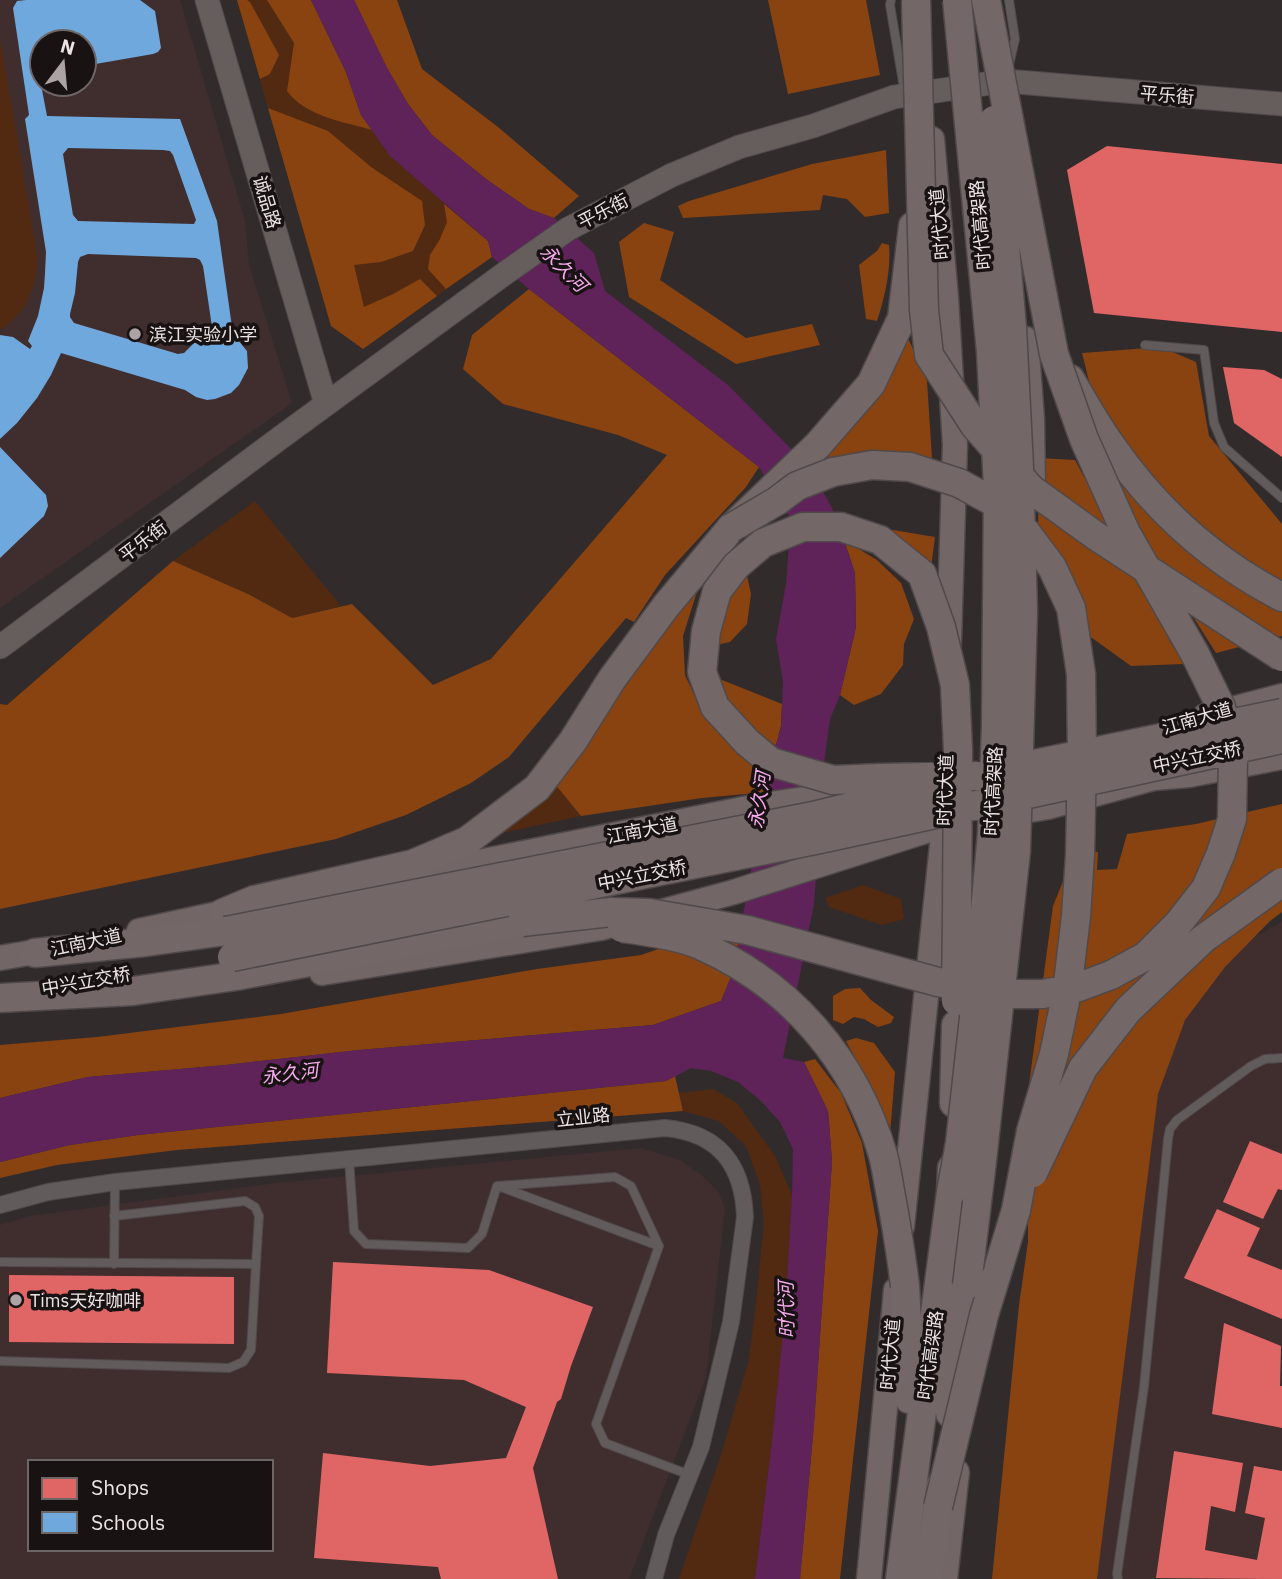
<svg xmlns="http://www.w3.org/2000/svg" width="1282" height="1579" font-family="'IBM Plex Sans','Noto Sans SC',sans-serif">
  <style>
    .built { fill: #402e2f; fill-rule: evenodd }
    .green { fill: #522a11 }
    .forest { fill: #884310 }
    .water { fill: #5f235a }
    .shops { fill: #e06666 }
    .schools { fill: #6fa8dc; fill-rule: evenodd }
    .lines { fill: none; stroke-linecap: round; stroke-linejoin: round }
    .lane-casing { stroke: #50494a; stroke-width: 10 }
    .street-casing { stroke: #50494a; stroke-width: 18 }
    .secondary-casing { stroke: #50494a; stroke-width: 25 }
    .primary-casing { stroke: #50494a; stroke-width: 27 }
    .highway-casing { stroke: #50494a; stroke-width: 31 }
    .lane { stroke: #615b5c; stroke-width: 8 }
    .street { stroke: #615b5c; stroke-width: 16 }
    .secondary { stroke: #665d5d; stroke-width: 23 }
    .primary { stroke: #726666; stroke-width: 24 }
    .highway { stroke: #746768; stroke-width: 28 }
    .highway-bridge-casing { stroke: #50494a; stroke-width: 31; stroke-linecap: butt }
    .highway-bridge { stroke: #746768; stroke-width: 28 }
    .poi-dot { fill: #aba3a4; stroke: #181213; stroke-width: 2.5 }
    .labels { text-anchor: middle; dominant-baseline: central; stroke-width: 7; stroke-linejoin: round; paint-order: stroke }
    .street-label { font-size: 18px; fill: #ece3e4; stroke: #181213 }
    .poi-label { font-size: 18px; fill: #ece3e4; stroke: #181213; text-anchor: start }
    .water-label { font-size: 19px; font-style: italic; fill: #f6abef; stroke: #181213 }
  </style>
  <rect width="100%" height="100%" fill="#322b2c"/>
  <!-- built -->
  <path class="built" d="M0,0H180L245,221L249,265L292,403L0,608ZM42,42H84V84H42Z
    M1282,922V1579H992L1019,1305L1223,955Z
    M641,1148L680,1160L705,1178L719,1193L725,1208L706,1377L629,1579H0V1225L30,1216L277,1183ZM30,1462H271V1549H30Z"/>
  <!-- green -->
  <path class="green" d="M237,0H311L361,115L390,156L488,241L492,257L363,349L331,326Z
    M0,38L37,255C36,280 32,301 14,319C9,324 6,327 0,329Z
    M255,501L341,606L292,618L248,594L173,561Z
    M554,783L581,816L488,836Z
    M863,885L901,899L904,919L882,925L829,907L825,898Z
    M713,1089L737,1103L775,1156L792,1195L785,1313L772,1441L755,1579H679L721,1455L748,1363L754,1321L764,1224L760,1185L746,1146L719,1121L683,1111L679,1093Z"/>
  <!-- forest -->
  <path class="forest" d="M237,0H247L250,2L279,55L270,74L260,79Z
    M267,0H311L346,72L361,115L372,130C344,122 305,116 287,91L294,43Z
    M354,0H397L422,69L498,127L579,196L554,218L529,209L486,179L432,135L408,104L387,68Z
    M768,0H866L880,75L788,94Z
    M268,108L328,131L371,167L422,201L425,225L413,251L381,262L354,265L364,307L393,294L420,279L437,296L363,349L331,326Z
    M886,150L889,213L865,217L847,199L823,195L820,210L683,218L678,206L689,201L812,164Z
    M444,204L488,241L492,257L446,289L428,269L430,255L440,239L447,222Z
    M644,223L674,232L660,280L746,338L812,324L820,345L736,364L629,297L619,242Z
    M882,243L889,245C891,271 885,296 877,321L866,319L859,265L877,251Z
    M529,289L759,467L746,487L665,575L634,622L626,618L509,757L471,783L406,815L336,839L0,909V704L7,705L173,561L248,594L292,618L352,604L433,685L491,659L667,455L618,435L503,404L463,369L472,335Z
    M905,331L927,381L932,458L866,451L824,459L859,417Z
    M1161,347L1196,362L1209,436L1282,524V636L1216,653L1159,563L1113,476L1082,353Z
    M1039,458L1075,460L1184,664L1131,666L1081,630L1038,533Z
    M881,528L935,537L929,583Z
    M844,540L877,560L901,583L914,619L904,644L903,665L881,694L854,705L840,695L856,627L855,573Z
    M746,571L751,594L747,624L730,642L711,646L720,592Z
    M701,579L683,636L685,675L699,705L771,770L766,792L702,798L581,816L554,783L683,595Z
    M712,676L782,704L781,726L776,745L750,733L715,695Z
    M1282,804V912L1270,921L1225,967L1185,1020L1158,1094L1097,1579H992L1019,1305L1028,1242V1092L1053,906L1074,854L1098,852L1097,870L1117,869L1127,834L1196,824Z
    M743,920L733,972L721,1001L653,1025L359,1050L226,1065L88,1077L0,1098V1045L97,1037L281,1014L537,969L641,955Z
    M860,988L871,1000L894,1017L891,1023L878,1027L864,1019L854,1017L843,1024L833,1020V996L845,989Z
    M856,1038L874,1043L895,1072L889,1147L871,1088L846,1041Z
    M815,1059L841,1093L862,1143L878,1231L840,1579H800L814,1424L832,1161L828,1111L804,1062Z
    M675,1076L683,1111L177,1150L57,1165L0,1178V1162L70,1145L138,1135L666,1081Z"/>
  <!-- water -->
  <path class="water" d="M311,0H354L387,68L408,104L432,135L486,179L529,209L554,218L594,253L605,291L728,385L810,468L832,508L855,573L856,627L840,695L830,719L824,764L814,904L783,1058L804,1062L828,1111L832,1161L814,1424L800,1579H755L772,1441L785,1313L792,1195L793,1149L780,1122L761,1101L738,1082L711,1071L691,1068L666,1081L138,1135L70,1145L0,1162V1098L88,1077L226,1065L359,1050L653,1025L721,1001L733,972L766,786L781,726L783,682L776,639L786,584L791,519L759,467L529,289L492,257L488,241L390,156L361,115L346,72Z"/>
  <!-- shops -->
  <path class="shops" d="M1107,146L1282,164V332L1094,313L1067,170Z
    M1223,367L1264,370L1282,379V457L1234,423Z
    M1250,1141L1282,1154V1190L1278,1189L1263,1219L1223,1202Z
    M1217,1209L1260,1228L1247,1256L1282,1270V1319L1184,1278Z
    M333,1262L489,1270L593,1307L571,1366L561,1399L557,1402L533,1468L558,1579H441L438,1567L314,1558L323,1453L430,1466L506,1458L526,1407L464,1380L327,1373Z
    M9,1275L234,1277V1344L9,1342Z
    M1224,1323L1281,1346L1280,1386H1282V1428L1212,1414Z
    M1174,1451L1243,1463L1235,1512L1211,1506L1205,1550L1257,1560L1265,1518L1245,1513L1254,1466L1282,1471V1579L1156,1578Z"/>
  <!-- schools -->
  <path class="schools" d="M26,0H140L155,11L161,48L158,52L153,54L84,66V42H42V73L39,74L47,116L180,119L217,221L233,334L247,351L248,368L239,385L231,393L215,399L207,400L196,397L185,390L61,353L51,375L37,398L17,423L0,439V335L13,337L30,349L32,346L28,341L38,316L44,288L45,273L46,252L25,119L29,115L13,8L17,1ZM68,148L163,150L170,151L173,155L196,220L194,224L78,221L73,215L63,154ZM88,254L196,258L200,260L203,266L212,327L211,332L195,342L184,353L178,354L74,323L70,317V314L75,293L78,262L80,257Z
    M0,447L46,495L48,506L44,516L0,558Z"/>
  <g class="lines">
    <defs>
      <path id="lane" d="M891,0L890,5L905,94
        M1009,65L1015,39L1009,0
        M1145,345L1204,350L1214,423L1224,447L1282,498
        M349,1159L354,1231L366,1244L468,1248L482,1234L497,1186L615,1177L631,1186L659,1246L596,1424L605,1443L690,1475
        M501,1187L659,1246
        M114,1216L245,1201L255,1207L259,1216L256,1264
        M0,1262L256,1264L251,1350L243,1362L229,1368L0,1361
        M114,1264L115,1182
        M1118,1579L1117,1574L1144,1387L1168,1139L1170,1129L1177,1120L1251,1066L1265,1059L1282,1058"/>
      <path id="street" d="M0,1205L48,1192L115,1182L665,1128C719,1133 743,1165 745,1217L731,1322L701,1447L666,1535L654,1579"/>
      <path id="secondary" d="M207,0L326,404
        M0,647L280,438L504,274L568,229L672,175L739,147L813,126L894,97L1005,81L1282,104"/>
      <path id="primary" d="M932,139L946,298L955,445L949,641
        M1026,339L1032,419L1033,484
        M1205,716L1282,696
        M999,815L1048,807L1154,778L1189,775L1282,757
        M399,878L758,806L869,789
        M139,931L240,909
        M0,958L52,949
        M322,973L601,928L734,892L932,829L959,823
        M902,1226L944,826L945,803
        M869,1579L896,1290
        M945,1579L957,1472"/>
      <path id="highway" d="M1070,379C1083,401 1095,423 1110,444C1154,508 1212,561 1282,597
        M223,913L254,900L413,864L467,841L537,788L573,741L612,679L666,606L731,528L817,446L871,384L902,318L913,226
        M35,953L146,942L226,931
        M0,998L133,991L236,976L522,922
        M954,1103L956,1025
        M996,1276L1016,1210
        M905,1286L910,1382L909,1399
        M950,1413L967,1285
        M900,1579L951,1192L952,1168
        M928,1579L941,1485"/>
    </defs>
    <!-- lane casing -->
    <use href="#lane" class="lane-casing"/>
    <!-- street casing -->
    <use href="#street" class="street-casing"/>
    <!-- secondary casing -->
    <use href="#secondary" class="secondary-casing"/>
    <!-- primary casing -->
    <use href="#primary" class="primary-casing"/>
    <!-- highway casing -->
    <use href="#highway" class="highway-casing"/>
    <!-- lane -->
    <use href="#lane" class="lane"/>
    <!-- street -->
    <use href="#street" class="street"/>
    <!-- secondary -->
    <use href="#secondary" class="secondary"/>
    <!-- primary -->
    <use href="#primary" class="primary"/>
    <!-- highway -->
    <use href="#highway" class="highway"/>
    <defs>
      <path id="highway-bridge" d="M916,0L924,310L929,355L975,426L1031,489L1096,536L1282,657
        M731,528L777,501L797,486L833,472L872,465L910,467L959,483L992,501L1025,531L1052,567L1071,608L1081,674L1082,758L1080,855L1076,916L1067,992L1054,1054L1031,1131L1016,1210
        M1000,771L1282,713
        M522,922L611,912L649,913L747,930L938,982L1007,994H1043L1079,987L1111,975L1146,956L1178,924L1206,888L1221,853L1232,819L1233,757L1221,707L1195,654L1126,533L1084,439L1054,354L986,0
        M622,928C645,931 680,936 700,945C791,985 855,1060 883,1155C886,1167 888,1179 890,1191C896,1223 901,1254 905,1286
        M226,931L813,816L923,789
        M232,957L820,839L1282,739
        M956,1001L957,915L958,750L955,685L941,627L922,574L880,540L841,527H803L763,543L736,566L717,591L706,631L702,672L715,707L747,742L771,762L833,780L880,778L978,776
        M1033,1173L1083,1068L1128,1010L1203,939L1282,882
        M951,1192L960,1143L981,955L992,833L996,727L998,487L991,352L957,0
        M967,1285L982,1161L1016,851L1023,611L1019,467L1012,327L994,120
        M938,1507L984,1315L996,1276"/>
    </defs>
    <!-- highway-bridge casing -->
    <use href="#highway-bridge" class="highway-bridge-casing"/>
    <!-- highway-bridge -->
    <use href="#highway-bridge" class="highway-bridge"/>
  </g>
  <!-- markers -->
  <g class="poi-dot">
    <circle cx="135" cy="334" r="7"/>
    <circle cx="16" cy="1300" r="7"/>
  </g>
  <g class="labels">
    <!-- street labels -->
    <g class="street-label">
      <text transform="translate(1167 95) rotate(5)">平乐街</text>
      <text transform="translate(267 202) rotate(73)">诚品路</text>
      <text transform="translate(603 211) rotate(-27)">平乐街</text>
      <text transform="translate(939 224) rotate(-95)">时代大道</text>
      <text transform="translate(980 225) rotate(-95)">时代高架路</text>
      <text transform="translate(143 541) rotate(-37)">平乐街</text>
      <text transform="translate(1197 718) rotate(-16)">江南大道</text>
      <text transform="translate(1197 757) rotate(-12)">中兴立交桥</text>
      <text transform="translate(945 790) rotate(-88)">时代大道</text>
      <text transform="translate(993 791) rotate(-87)">时代高架路</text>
      <text transform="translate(642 830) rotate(-11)">江南大道</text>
      <text transform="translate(642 875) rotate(-11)">中兴立交桥</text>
      <text transform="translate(86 942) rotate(-12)">江南大道</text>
      <text transform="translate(86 981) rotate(-10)">中兴立交桥</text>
      <text transform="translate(583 1117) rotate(-6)">立业路</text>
      <text transform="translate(890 1354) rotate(-85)">时代大道</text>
      <text transform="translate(930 1355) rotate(-82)">时代高架路</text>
    </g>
    <!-- poi labels -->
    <g class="poi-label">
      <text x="149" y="334">滨江实验小学</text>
      <text x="30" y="1300">Tims天好咖啡</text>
    </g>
    <!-- water labels -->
    <g class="water-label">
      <text transform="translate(564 268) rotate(45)">永久河</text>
      <text transform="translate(759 800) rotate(-82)">永久河</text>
      <text transform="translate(290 1073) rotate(-7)">永久河</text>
      <text transform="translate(786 1310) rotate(-91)">时代河</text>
    </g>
  </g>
  <!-- legend -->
  <rect x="28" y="1460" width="245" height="91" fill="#181213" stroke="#6d6667" stroke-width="2"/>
  <rect x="42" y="1478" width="35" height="21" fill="#e06666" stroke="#6d6667" stroke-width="2"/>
  <text x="91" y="1495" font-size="21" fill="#ece3e4">Shops</text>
  <rect x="42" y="1512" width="35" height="21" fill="#6fa8dc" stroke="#6d6667" stroke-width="2"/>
  <text x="91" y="1530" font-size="21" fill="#ece3e4">Schools</text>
  <!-- north arrow -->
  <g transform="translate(63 63) rotate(16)"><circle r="33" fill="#181213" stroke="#6d6667" stroke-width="2"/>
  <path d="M0-5L12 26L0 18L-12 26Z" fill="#aba3a4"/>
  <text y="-10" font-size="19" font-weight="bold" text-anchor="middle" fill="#ece3e4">N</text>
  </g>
</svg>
